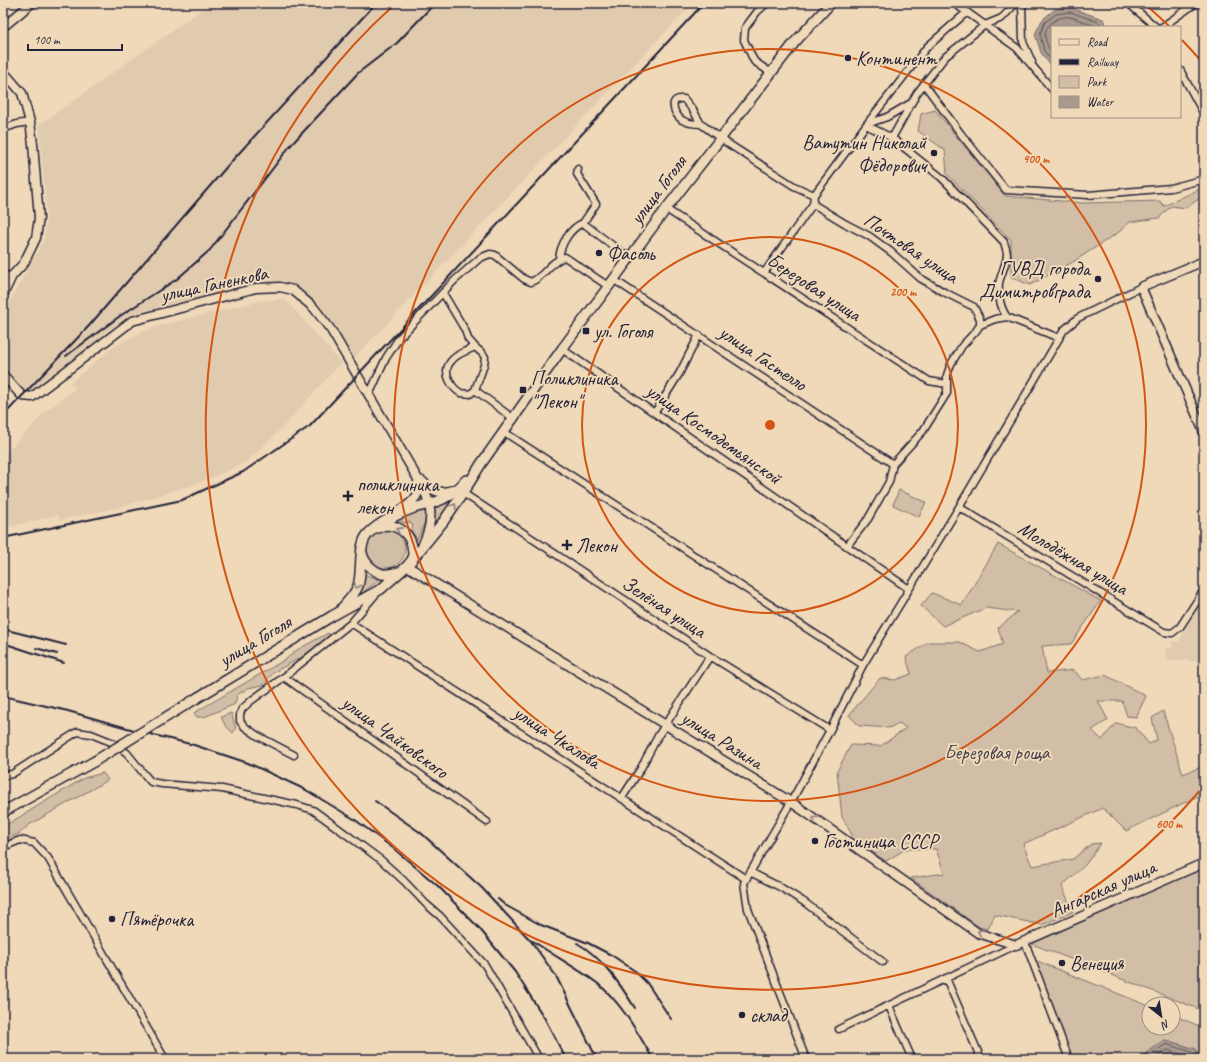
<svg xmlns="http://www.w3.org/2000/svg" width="1207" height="1062" font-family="Caveat,sans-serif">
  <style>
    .built { fill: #e1cbaf }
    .green { fill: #d2bea6; stroke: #7a7070 }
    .water { fill: #a99a8d; stroke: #736a6c }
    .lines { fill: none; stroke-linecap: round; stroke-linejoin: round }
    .shore { stroke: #58525c; stroke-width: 1 }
    .minor-casing { stroke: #22223b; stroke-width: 9 }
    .tertiary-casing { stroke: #22223b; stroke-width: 11 }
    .secondary-casing { stroke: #22223b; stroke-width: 12 }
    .minor { stroke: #f0d9b8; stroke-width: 6 }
    .tertiary { stroke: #f0d9b8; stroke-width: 8 }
    .secondary { stroke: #f0d9b8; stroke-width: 9 }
    .rail { stroke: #22223b; stroke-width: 2 }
    .secondary-bridge-casing { stroke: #22223b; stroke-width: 12; stroke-linecap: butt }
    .secondary-bridge { stroke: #f0d9b8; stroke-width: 9 }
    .oneway { stroke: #897e7a }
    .ring { fill: none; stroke: #d45411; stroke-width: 2 }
    .poi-dot { fill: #22223b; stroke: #f0d9b8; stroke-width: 1.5 }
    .labels { text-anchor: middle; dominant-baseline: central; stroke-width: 4; stroke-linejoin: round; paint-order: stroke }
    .poi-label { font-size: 20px; fill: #22223b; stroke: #f0d9b8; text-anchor: start }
    .street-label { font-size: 20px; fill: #22223b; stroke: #f0d9b8 }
    .park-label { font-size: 20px; fill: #454150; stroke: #f0d9b8 }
    .centre { fill: #d45411; stroke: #f0d9b8; stroke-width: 2 }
    .ring-label { font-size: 12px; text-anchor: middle; font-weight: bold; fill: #d45411; stroke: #f0d9b8; stroke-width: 4; stroke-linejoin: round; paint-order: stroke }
  </style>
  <rect width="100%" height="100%" fill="#f0d9b8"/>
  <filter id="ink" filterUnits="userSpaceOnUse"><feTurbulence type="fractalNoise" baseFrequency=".025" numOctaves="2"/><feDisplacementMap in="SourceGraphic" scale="8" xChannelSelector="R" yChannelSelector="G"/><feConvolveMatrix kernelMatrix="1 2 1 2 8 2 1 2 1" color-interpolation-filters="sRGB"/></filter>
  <g filter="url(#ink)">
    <!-- built -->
    <path class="built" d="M211,3H693L354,358L316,303L295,285L282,281L256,282L128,316L33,390H22L3,367V320L10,301L44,240L47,217L39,125Z
      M285,299L341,363L281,429L246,462L232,469L193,485L120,507L60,520L58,515L10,527L3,505V456L46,411L76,388L70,383L112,348L141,332L162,325L259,301Z
      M1204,599V662L1165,659L1166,648H1172V641L1179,642L1187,625Z"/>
    <!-- green -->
    <path class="green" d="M935,110L1005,196L1083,203L1160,201L1164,206L1204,187V195L1186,208L1171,206L1159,218L1130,222L1119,232L1073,262L1030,285L1011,277V240L947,174L945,150L918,131L921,114Z
      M899,490L926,502L919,517L893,505Z
      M451,502L433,526L435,512L434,508Z
      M423,510L427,512L425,522L417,540L411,530L413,526L410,522L404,523L397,519L409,513Z
      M367 549a19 19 0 1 1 38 0a19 19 0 1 1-38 0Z
      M998,544L1101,601L1071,644L1042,646L1047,673L1074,670L1082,680L1105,675L1146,696L1136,717L1127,716L1122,701H1098L1108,720L1092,730L1102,740L1116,723L1136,728L1149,744L1157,740L1152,718L1163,711L1183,774L1204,766V793L1126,831L1103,808L1023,844L1032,866L1073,859L1091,844L1101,843L1086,864L1062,886L1073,912L1042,925L995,915L988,929L979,927L911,878L944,873L936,849H906L886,861L856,842L842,817L837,771L851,745L881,746L906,728L899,723L889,728L859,726L849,715L880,678L895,680L911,674L906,657L928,642H959L980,652L1003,644L998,628L1018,612L986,608L943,626L921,606L932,593L962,605Z
      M364,574L379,580L357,597Z
      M328,633L330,635L302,657L274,672L263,685L248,688L237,695L235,704L204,717H197L194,713L286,659L297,650Z
      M231,713L236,728L233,733L225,725L221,717Z
      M103,773L108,780L29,825L20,833L3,841V827L84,778Z
      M1204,868V1011L1032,944Z
      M1032,959L1149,1006V1028H1173V1015L1204,1028V1059H1200L1196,1049L1165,1040L1138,1059H1072Z"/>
    <!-- water -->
    <path class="water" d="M1071,8L1103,19L1107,27H1052V67L1041,53L1035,34L1042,20L1055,9Z
      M1165,1040L1196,1049L1200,1059H1138Z"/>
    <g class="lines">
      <!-- shore -->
      <path class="shore" d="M1052,53C1049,49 1045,41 1045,35C1045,24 1060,15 1070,17C1078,19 1090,24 1097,27
        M1052,61L1044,51L1040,34L1045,22L1056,14L1070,12L1099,22L1102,27
        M1145,1059L1166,1044L1192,1052L1196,1059
        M1154,1059L1167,1050L1188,1056L1190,1059"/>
      <defs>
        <path id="minor" d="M767,3L757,12L745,28L744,40L754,61L771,73
          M954,3L1017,48L1052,89
          M1022,3L1023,42L1032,62
          M1128,3L1156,27
          M1162,27L1196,3
          M1180,70L1204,114
          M924,84L961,134L1006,190L1088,195L1171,188L1204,179
          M701,124C695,124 687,123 682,120C673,113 668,97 684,99L693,110L701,124L727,143L794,186L814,195
          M867,124L887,117L911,103
          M866,125L892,138L942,178L1004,242C1005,246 1007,251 1007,255C1006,265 1001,274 999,283C998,294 1000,308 1007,317
          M3,129L17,124L30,122
          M892,138L917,93L945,57L985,25L1002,18L1016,3
          M578,169L577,174L596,204L583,223L629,258
          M813,204L846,224L869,236L891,252L920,278L944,292L974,307L980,319V325
          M666,209L929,381L947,384
          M559,259C560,245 570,228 583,223
          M764,273L813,204L814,195L866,125L927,47L967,12
          M3,275L12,276
          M613,279L893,464
          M443,293L465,330L468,339L475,347L482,353L485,357L484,365L475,390L514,419
          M980,325L995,319L1007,317L1059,338
          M562,349C678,428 793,510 909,589
          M475,390L470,394C468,393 464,394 461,393C452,389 443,373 449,364C454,355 466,351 475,347
          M369,395L386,358L399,338L454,281L480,258L490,254L495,255L524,279L531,282C544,277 550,261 565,257L608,286
          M655,412L679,374L699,335
          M504,432L863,665
          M463,493L710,656L830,730
          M959,507L1164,632L1172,633L1180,627L1204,590
          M847,546L868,519L889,482L893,464L923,431L947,393V375L951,364L962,346L976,331L980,325
          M351,623L746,879
          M284,677L487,822
          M294,755L258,736L245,727L240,721V714L242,709L252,700L284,677L351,623L376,594
          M3,776L12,774L77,732L91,734L111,742L127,753L144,774L151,782L162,784L222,789L297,805L313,810L335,826L381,860L404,881L426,904L440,916L485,965L539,1059
          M622,798L641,768L658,736L710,656
          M3,847L20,840L34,843L48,858L165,1059
          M750,872L780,887L804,902L883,962
          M1025,942L1069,1059
          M946,978L981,1059
          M889,1006L912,1059
          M839,1029L1016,945
          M806,1059L748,909L744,883L791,802L830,730L863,665L959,507L1064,330L1078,318L1141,287"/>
        <path id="tertiary" d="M3,27L32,3
          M3,71L22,93L30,122L33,144L39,218L36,238L24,263L12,276L3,295
          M1204,261L1141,287L1204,432
          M3,375L22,396L32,397L132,321L256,288L280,287L293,290L314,308L331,330L422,486C433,506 433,523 423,544
          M422,481C434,492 439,495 456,489
          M396,513C407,506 423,497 418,482
          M407,566L791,802L978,933L1016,945L1204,863"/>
        <path id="secondary" d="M378,528C389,521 405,529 410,540C413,545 413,552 413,559
          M362,553C364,563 373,571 382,574C388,575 394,573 399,572
          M342,608C348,601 355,594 358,586C363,570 357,544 369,533C381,521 398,514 414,508C425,505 438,503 448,496C455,492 461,486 466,480
          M197,698L332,616L381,589L407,566L443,522L463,493L481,464L562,349L666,209L795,42L831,3
          M3,812L95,761"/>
      </defs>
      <!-- minor casing -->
      <use href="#minor" class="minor-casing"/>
      <!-- tertiary casing -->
      <use href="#tertiary" class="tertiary-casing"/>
      <!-- secondary casing -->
      <use href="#secondary" class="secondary-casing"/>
      <!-- minor -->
      <use href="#minor" class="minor"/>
      <!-- tertiary -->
      <use href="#tertiary" class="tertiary"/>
      <!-- secondary -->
      <use href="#secondary" class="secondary"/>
      <!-- rail -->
      <path class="rail" d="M66,356L120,316L177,279L210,250L290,146L358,73L397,43L435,3
        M3,416L88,327L230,163L376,3
        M3,538L182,500L243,472L310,426L704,3
        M3,629L66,645
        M3,643L64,663
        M36,648L57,654
        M3,696L68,711L134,730L194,745L248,763L306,790L354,819L393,848L438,886L479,928L515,972L545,1019L566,1059
        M375,801L421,833L482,888L531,941L556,976L597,1059
        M498,899L505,905L541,925L588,943L613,956L635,971L647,983L671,1019
        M533,941C554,956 577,968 597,983C622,1003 637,1032 653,1059
        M577,943C602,957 620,984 635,1008"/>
      <defs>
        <path id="secondary-bridge" d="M95,761L197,698"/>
      </defs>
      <!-- secondary-bridge casing -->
      <use href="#secondary-bridge" class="secondary-bridge-casing"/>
      <!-- secondary-bridge -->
      <use href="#secondary-bridge" class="secondary-bridge"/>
    </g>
    <!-- one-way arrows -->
    <defs><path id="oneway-chevron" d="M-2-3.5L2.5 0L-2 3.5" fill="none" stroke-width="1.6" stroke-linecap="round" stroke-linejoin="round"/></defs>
    <g class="oneway">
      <use href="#oneway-chevron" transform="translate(454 506) rotate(-56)"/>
      <use href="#oneway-chevron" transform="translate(399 530) rotate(-152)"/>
      <use href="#oneway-chevron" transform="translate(357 586) rotate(112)"/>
      <use href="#oneway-chevron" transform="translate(815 819) rotate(-145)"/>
      <use href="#oneway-chevron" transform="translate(980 932) rotate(-155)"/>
    </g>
  </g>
  <!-- distance rings -->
  <g class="ring">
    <circle cx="770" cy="425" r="188"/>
    <circle cx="770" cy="425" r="376"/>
    <path d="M1202 788A564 564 0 1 1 393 6M1147 6A564 564 0 0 1 1169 26M1182 40A564 564 0 0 1 1202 62"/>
  </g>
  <!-- markers -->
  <g class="poi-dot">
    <circle cx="848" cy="58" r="4"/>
    <circle cx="934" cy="153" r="4"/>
    <circle cx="599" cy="253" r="4"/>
    <circle cx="1098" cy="279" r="4"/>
    <rect x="582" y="327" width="8" height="8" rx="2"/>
    <rect x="519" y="386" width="8" height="8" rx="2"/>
    <path d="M346 490h4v4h4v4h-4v4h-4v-4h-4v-4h4z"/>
    <path d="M565 539h4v4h4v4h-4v4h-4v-4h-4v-4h4z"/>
    <circle cx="815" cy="841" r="4"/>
    <circle cx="112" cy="919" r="4"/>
    <circle cx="1062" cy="963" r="4"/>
    <circle cx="742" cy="1015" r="4"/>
  </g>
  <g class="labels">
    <!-- poi labels -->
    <g class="poi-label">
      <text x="856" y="58">Континент</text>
      <text x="926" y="142" text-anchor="end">Ватутин Николай<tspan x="926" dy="23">Фёдорович</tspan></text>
      <text x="607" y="253">Фасоль</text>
      <text x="1090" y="268" text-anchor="end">ГУВД города<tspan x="1090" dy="23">Димитровграда</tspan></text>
      <text x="594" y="331">ул. Гоголя</text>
      <text x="531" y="378">Поликлиника<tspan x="531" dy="23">"Лекон"</tspan></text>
      <text x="357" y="484">поликлиника<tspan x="357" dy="23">лекон</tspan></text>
      <text x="576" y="545">Лекон</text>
      <text x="823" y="841">Гостиница СССР</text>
      <text x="120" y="919">Пятёрочка</text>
      <text x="1070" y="963">Венеция</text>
      <text x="750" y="1015">склад</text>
    </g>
    <!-- street labels -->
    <g class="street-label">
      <text transform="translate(658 190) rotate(-53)">улица Гоголя</text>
      <text transform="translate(911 248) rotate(34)">Почтовая улица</text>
      <text transform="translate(214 284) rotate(-12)">улица Ганенкова</text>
      <text transform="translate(814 287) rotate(33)">Березовая улица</text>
      <text transform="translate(763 358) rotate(34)">улица Гастелло</text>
      <text transform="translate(714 434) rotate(35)">улица Космодемьянской</text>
      <text transform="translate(1073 558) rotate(31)">Молодёжная улица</text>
      <text transform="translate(664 607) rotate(33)">Зелёная улица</text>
      <text transform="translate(255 641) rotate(-31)">улица Гоголя</text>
      <text transform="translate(395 737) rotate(36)">улица Чайковского</text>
      <text transform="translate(557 737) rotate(33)">улица Чкалова</text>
      <text transform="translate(722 740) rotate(32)">улица Разина</text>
      <text transform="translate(1103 889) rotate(-24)">Ангарская улица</text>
    </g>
    <!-- park labels -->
    <g class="park-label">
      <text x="997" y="752">Березовая роща</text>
    </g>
  </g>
  <circle cx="770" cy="425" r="6" class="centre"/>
  <g class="ring-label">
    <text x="1036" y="163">400 m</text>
    <text x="903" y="296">200 m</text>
    <text x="1169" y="828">600 m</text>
  </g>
  <!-- margin -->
  <rect width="1207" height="1062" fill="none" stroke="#f0d9b8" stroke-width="16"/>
  <rect x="8" y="8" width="1191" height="1046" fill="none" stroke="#22223b" stroke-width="1.5" filter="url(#ink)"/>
  <!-- legend -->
  <rect x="1051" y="26" width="130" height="92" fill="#f0d9b8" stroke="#9e9086"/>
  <rect x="1059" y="39" width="20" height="6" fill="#f0d9b8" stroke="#9e9086"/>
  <text x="1087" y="46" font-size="12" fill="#22223b">Road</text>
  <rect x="1059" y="59" width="20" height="6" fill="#22223b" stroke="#9e9086"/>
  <text x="1087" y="66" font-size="12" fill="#22223b">Railway</text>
  <rect x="1059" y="76" width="20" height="12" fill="#d2bea6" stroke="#9e9086"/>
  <text x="1087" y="86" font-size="12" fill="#22223b">Park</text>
  <rect x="1059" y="96" width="20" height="12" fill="#a99a8d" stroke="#9e9086"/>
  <text x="1087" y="106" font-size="12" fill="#22223b">Water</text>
  <!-- north arrow -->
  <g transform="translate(1161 1016) rotate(150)"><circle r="19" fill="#f0d9b8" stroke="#9e9086"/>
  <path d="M0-3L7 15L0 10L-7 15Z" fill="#22223b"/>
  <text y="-6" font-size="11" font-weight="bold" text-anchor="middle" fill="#22223b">N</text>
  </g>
  <!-- scale -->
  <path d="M28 44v6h94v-6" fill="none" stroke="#22223b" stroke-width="2"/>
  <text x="34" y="44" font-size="12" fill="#22223b" stroke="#f0d9b8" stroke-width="3" paint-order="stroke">100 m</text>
</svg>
